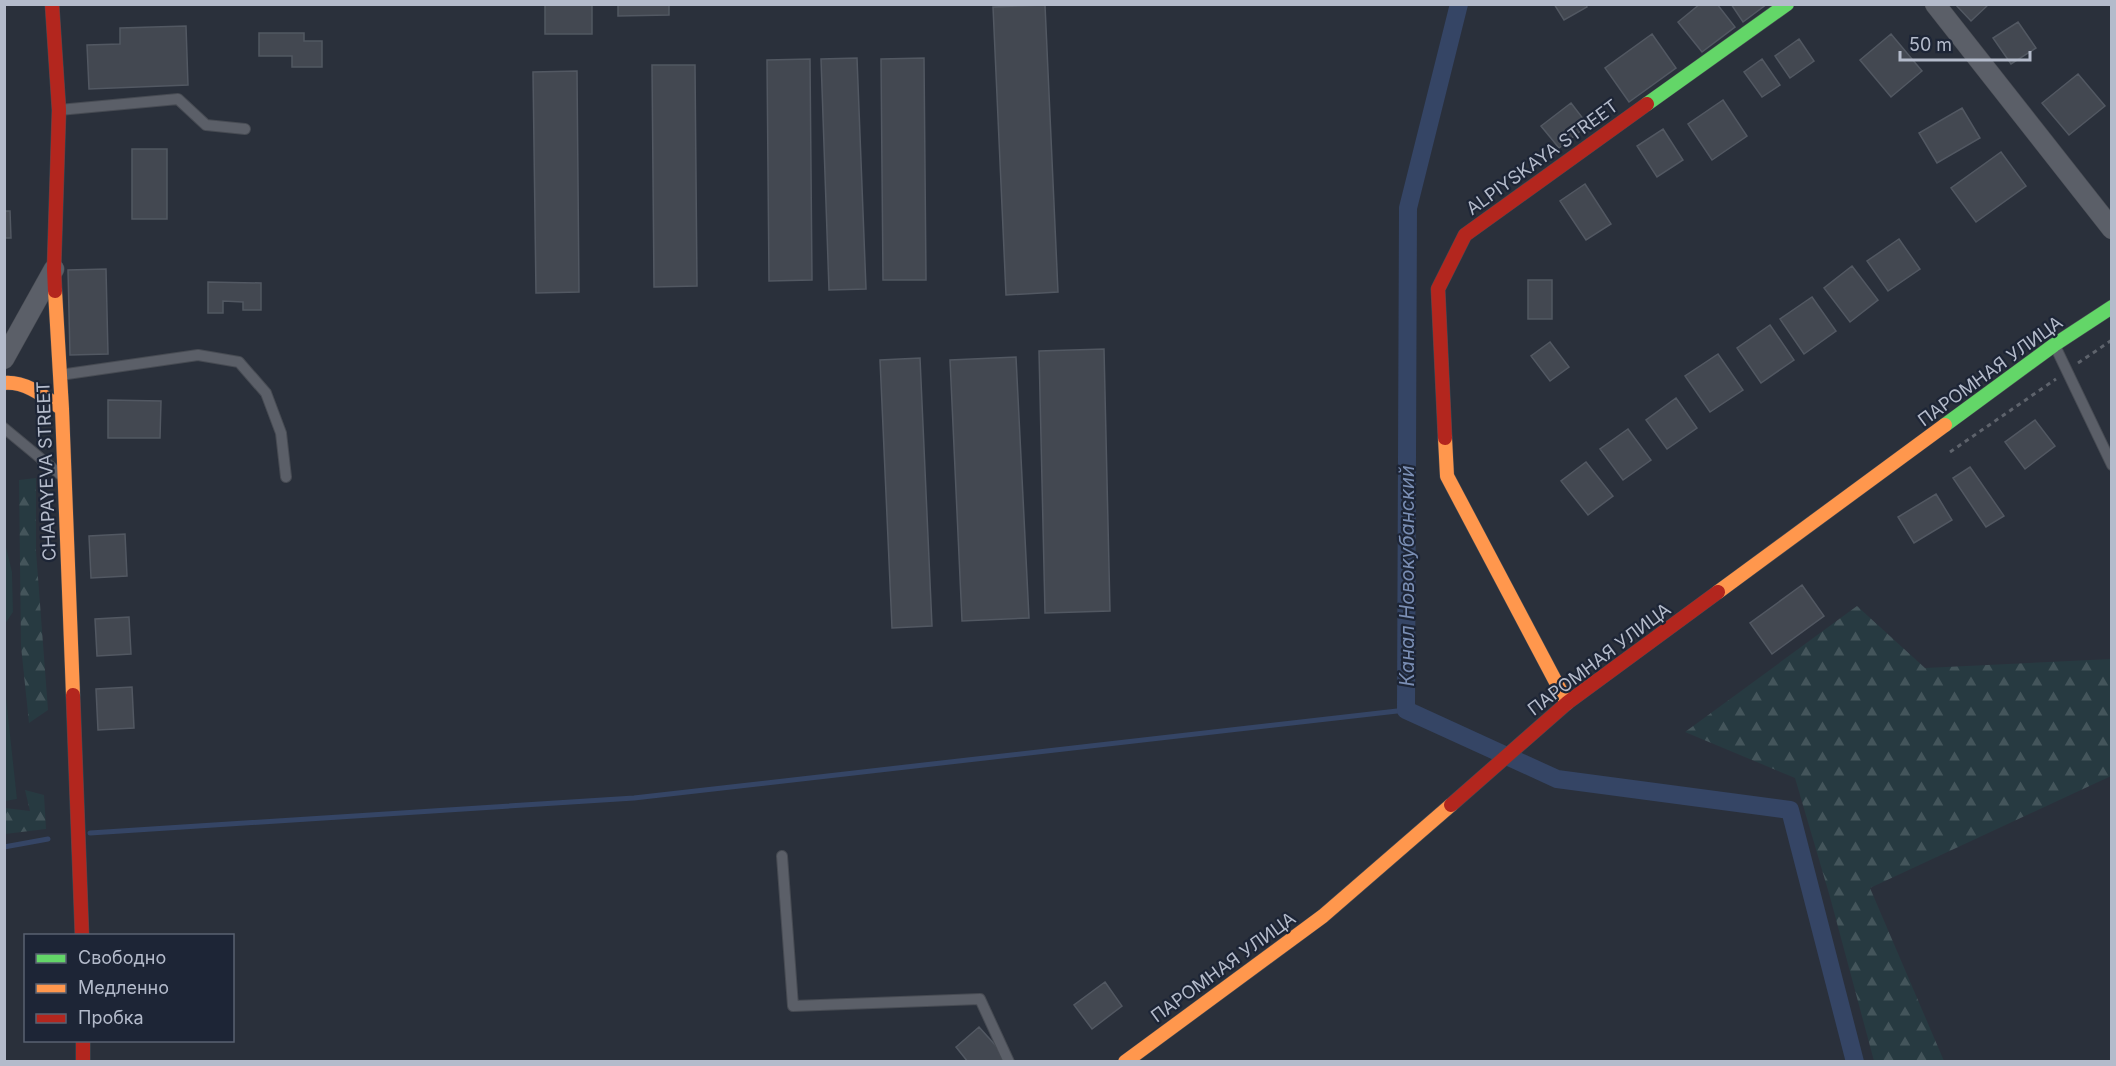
<svg xmlns="http://www.w3.org/2000/svg" width="2116" height="1066" font-family="Inter,sans-serif">
  <style>
    .grass { fill: #273a41 }
    .forest { fill: url(#forest-firs) }
    .lines { fill: none; stroke-linecap: round; stroke-linejoin: round }
    .stream { stroke: #354565; stroke-width: 5 }
    .canal { stroke: #354565; stroke-width: 18 }
    .building { fill: #434851; stroke: #525862; stroke-width: 1.5 }
    .lane-casing { stroke: #474b53; stroke-width: 12 }
    .street-casing { stroke: #474b53; stroke-width: 21 }
    .fast-casing { stroke: #474b53; stroke-width: 15 }
    .slow-casing { stroke: #474b53; stroke-width: 15 }
    .jam-casing { stroke: #474b53; stroke-width: 15 }
    .path { stroke: #5e636c; stroke-width: 3; stroke-dasharray: 4.5 4.5; stroke-linecap: butt }
    .lane { stroke: #5b5f68; stroke-width: 10 }
    .street { stroke: #5b5f68; stroke-width: 20 }
    .fast { stroke: #63d668; stroke-width: 14 }
    .slow { stroke: #ff974d; stroke-width: 14 }
    .jam { stroke: #b3261e; stroke-width: 14 }
    .labels { text-anchor: middle; dominant-baseline: central; stroke-width: 4.5; stroke-linejoin: round; paint-order: stroke }
    .street-label { font-size: 18px; fill: #b4bbcb; stroke: #1d2536 }
    .water-label { font-size: 20px; font-style: italic; fill: #7a8eb4; stroke: #1d2536 }
  </style>
  <defs>
    <pattern id="forest-firs" width="22" height="20" patternUnits="userSpaceOnUse" patternTransform="scale(1.5)"><rect width="22" height="20" fill="#273a41"/><path d="M5 1l3.5 6h-7zM16 11l3.5 6h-7z" fill="#44555b"/></pattern>
  </defs>
  <rect width="100%" height="100%" fill="#2a303b"/>
  <!-- grass -->
  <path class="grass" d="M5,543L12,572L13,612L5,624Z
    M4,679L17,799L5,801H4Z"/>
  <!-- forest -->
  <path class="forest" d="M36,478V551L48,710L29,723L21,646L19,480Z
    M1857,606L1925,668L2111,659V776L1870,888L1944,1061H1874L1830,897L1795,778L1685,732Z
    M25,790L44,795L46,829L5,834V808L30,811Z"/>
  <g class="lines">
    <!-- stream -->
    <path class="stream" d="M90,833L634,798L1406,710
      M4,847L48,839"/>
    <!-- canal -->
    <path class="canal" d="M1459,4L1408,208L1406,710L1557,779L1790,810L1855,1062"/>
  </g>
  <!-- building -->
  <path class="building" d="M545,4H592V34H545Z
    M618,4H669V15L618,16Z
    M1554,4H1586L1587,7L1564,20Z
    M1700,4H1717L1735,27L1702,52L1678,22Z
    M1731,4H1767L1743,22Z
    M1955,4H1989L1971,21Z
    M1045,5L1058,292L1006,295L993,7Z
    M2018,22L2036,48L2011,64L1993,38Z
    M186,26L188,85L89,89L87,45L120,44V28Z
    M259,33H304V41H322V67H292V56H259Z
    M1652,34L1676,68L1629,102L1605,68Z
    M1891,34L1922,71L1891,97L1860,60Z
    M1799,39L1814,61L1790,78L1775,56Z
    M857,58L866,289L829,290L821,59Z
    M924,58L926,280H883L881,59Z
    M810,59L812,280L769,281L767,60Z
    M1762,59L1780,85L1762,97L1744,72Z
    M652,65H695L697,286L654,287Z
    M577,71L579,292L536,293L533,72Z
    M2078,74L2105,106L2069,135L2042,103Z
    M1723,100L1747,136L1712,160L1688,124Z
    M1571,103L1588,125L1559,148L1541,126Z
    M1962,108L1980,138L1937,163L1919,133Z
    M1663,129L1683,160L1657,177L1637,146Z
    M132,149H167V219H132Z
    M2001,152L2026,186L1976,222L1951,188Z
    M1585,184L1611,224L1586,240L1560,201Z
    M4,211H10L11,238H4Z
    M1899,239L1920,269L1888,291L1867,261Z
    M1852,266L1878,300L1850,322L1824,288Z
    M106,269L108,354L70,355L68,270Z
    M1528,280H1552V319H1528Z
    M208,282L261,283V310H243V302L223,301V313H208Z
    M1812,297L1836,331L1804,354L1780,319Z
    M1770,325L1794,360L1761,383L1737,348Z
    M1550,342L1569,367L1550,381L1531,356Z
    M1104,349L1110,611L1045,613L1039,351Z
    M1718,354L1743,390L1710,412L1685,376Z
    M1016,357L1029,618L962,621L950,360Z
    M920,358L932,626L892,628L880,360Z
    M1676,398L1697,428L1667,449L1646,420Z
    M108,400L161,401L160,438H108Z
    M2035,420L2055,446L2025,469L2005,442Z
    M1628,429L1651,460L1623,480L1600,449Z
    M1586,462L1613,496L1588,515L1561,481Z
    M1970,467L2004,516L1986,527L1953,478Z
    M1936,494L1952,520L1914,543L1898,517Z
    M125,534L127,576L91,578L89,536Z
    M1802,585L1824,616L1772,654L1750,623Z
    M129,617L131,654L97,656L95,619Z
    M132,687L134,728L98,730L96,689Z
    M1105,982L1122,1006L1092,1029L1074,1005Z
    M979,1027L1006,1057L1001,1062H968L956,1047Z"/>
  <g class="lines">
    <defs>
      <path id="lane" d="M59,110L178,99L206,125L245,129
        M2055,346L2112,465
        M60,375L198,355L239,362L266,393L281,433L286,477
        M4,428L62,476
        M782,856L793,1006L980,999L1009,1062"/>
      <path id="street" d="M1935,4L2112,229
        M4,359L54,269"/>
      <path id="fast" d="M1647,104L1787,4
        M1945,425L2054,345L2112,307"/>
      <path id="slow" d="M55,291L62,409L73,695
        M4,383C26,381 45,397 62,409
        M1445,438L1447,476L1567,703
        M1718,592L1945,425
        M1125,1062L1323,916L1451,805"/>
      <path id="jam" d="M52,4L59,110L54,269L55,291
        M1445,438L1438,289L1465,235L1647,104
        M73,695L82,936
        M1451,805L1567,703L1718,592
        M83,1040V1062"/>
    </defs>
    <!-- lane casing -->
    <use href="#lane" class="lane-casing"/>
    <!-- street casing -->
    <use href="#street" class="street-casing"/>
    <!-- fast casing -->
    <use href="#fast" class="fast-casing"/>
    <!-- slow casing -->
    <use href="#slow" class="slow-casing"/>
    <!-- jam casing -->
    <use href="#jam" class="jam-casing"/>
    <!-- path -->
    <path class="path" d="M2078,363L2112,340
      M1950,452L2056,379"/>
    <!-- lane -->
    <use href="#lane" class="lane"/>
    <!-- street -->
    <use href="#street" class="street"/>
    <!-- fast -->
    <use href="#fast" class="fast"/>
    <!-- slow -->
    <use href="#slow" class="slow"/>
    <!-- jam -->
    <use href="#jam" class="jam"/>
  </g>
  <g class="labels">
    <!-- street labels -->
    <g class="street-label">
      <text transform="translate(1542 157) rotate(-36)">ALPIYSKAYA STREET</text>
      <text transform="translate(1990 371) rotate(-36)">ПАРОМНАЯ УЛИЦА</text>
      <text transform="translate(46 471) rotate(-92)">CHAPAYEVA STREET</text>
      <text transform="translate(1599 659) rotate(-37)">ПАРОМНАЯ УЛИЦА</text>
      <text transform="translate(1223 967) rotate(-36)">ПАРОМНАЯ УЛИЦА</text>
    </g>
    <!-- water labels -->
    <g class="water-label">
      <text transform="translate(1407 576) rotate(-90)">Канал Новокубанский</text>
    </g>
  </g>
  <!-- border -->
  <rect width="2116" height="1066" fill="none" stroke="#b4bbcb" stroke-width="12"/>
  <!-- legend -->
  <rect x="24" y="934" width="210" height="108" fill="#1d2536" stroke="#596172" stroke-width="1.5"/>
  <rect x="36" y="954" width="30" height="9" fill="#63d668" stroke="#596172" stroke-width="1.5"/>
  <text x="78" y="964" font-size="18" fill="#b4bbcb">Свободно</text>
  <rect x="36" y="984" width="30" height="9" fill="#ff974d" stroke="#596172" stroke-width="1.5"/>
  <text x="78" y="994" font-size="18" fill="#b4bbcb">Медленно</text>
  <rect x="36" y="1014" width="30" height="9" fill="#b3261e" stroke="#596172" stroke-width="1.5"/>
  <text x="78" y="1024" font-size="18" fill="#b4bbcb">Пробка</text>
  <!-- scale -->
  <path d="M1900 51v9h130v-9" fill="none" stroke="#b4bbcb" stroke-width="3"/>
  <text x="1909" y="51" font-size="18" fill="#b4bbcb" stroke="#1d2536" stroke-width="4.5" paint-order="stroke">50 m</text>
</svg>
